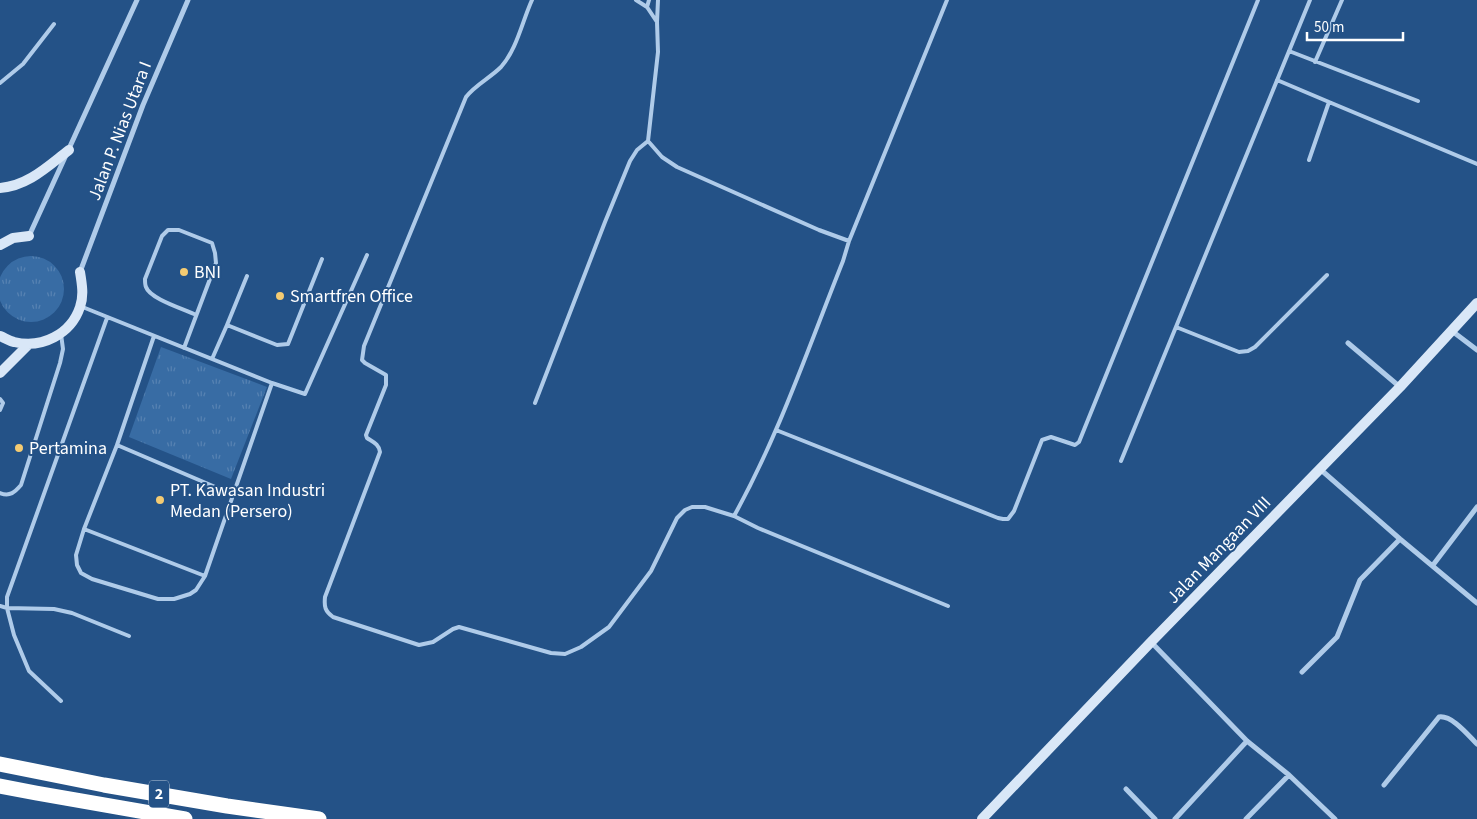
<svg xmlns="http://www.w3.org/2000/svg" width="1477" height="819" font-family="'Source Sans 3',sans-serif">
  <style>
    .grass { fill: url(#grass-tufts) }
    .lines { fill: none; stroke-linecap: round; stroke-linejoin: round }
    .lane { stroke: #afcbe9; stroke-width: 4 }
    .street { stroke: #afcbe9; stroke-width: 5 }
    .secondary { stroke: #d9e7f7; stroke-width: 10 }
    .highway { stroke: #fff; stroke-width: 15 }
    .poi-dot { fill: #f4cb72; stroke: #245287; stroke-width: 2 }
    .labels { text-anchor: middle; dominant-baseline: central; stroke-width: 4; stroke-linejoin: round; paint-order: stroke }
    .shield { fill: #245287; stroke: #bdcbdb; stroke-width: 1 }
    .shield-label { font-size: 16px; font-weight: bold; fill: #fff }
    .street-label { font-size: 18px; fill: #fff; stroke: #245287 }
    .poi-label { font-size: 18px; fill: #fff; stroke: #245287; text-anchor: start }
  </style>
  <defs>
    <pattern id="grass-tufts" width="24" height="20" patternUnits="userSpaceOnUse" patternTransform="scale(1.25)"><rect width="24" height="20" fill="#386ca4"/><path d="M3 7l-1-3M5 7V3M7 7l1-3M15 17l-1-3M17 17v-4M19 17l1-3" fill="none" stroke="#5682b2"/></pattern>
  </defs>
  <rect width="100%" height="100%" fill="#245287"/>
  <!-- grass -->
  <path class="grass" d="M-2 289a33 33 0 1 1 66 0a33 33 0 1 1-66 0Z
    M161,347L267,387L231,479L129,437Z"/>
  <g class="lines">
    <!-- lane -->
    <path class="lane" d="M532,0C522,22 517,49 501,67C490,78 475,85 466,97L364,346L362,360L365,363L386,375V385L366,435L367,438C373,442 379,444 380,452L325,597C324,607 325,611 333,617L419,645L433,642L453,629L459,627L551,653L565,654L581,647L609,627L651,571L677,518L685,510L692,507H705L734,516C779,435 809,346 843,261L849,241L819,230L677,167L662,157L648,141
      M636,0L647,7L657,22
      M647,7L649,0
      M1289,51L1418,101
      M1315,62L1342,0
      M1277,80L1329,102L1309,160
      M0,83L23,64L54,24
      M1329,102L1477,164
      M849,241L947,0
      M80,306L272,383L305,394L367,255
      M227,325L247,276
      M1176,327L1239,352L1248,351L1255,347L1327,275
      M154,336L117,445L234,495
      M184,348L216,263L215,253L212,243L179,230H168L162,236L145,279C145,281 145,285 146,287C150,299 184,309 196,315
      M212,359L227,325L277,345L288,344L322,259
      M0,399L3,403L0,410
      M535,403L605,222L630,161L637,150L648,141L658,52L657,22L658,0
      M776,430L998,518L1003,519H1008L1014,511L1042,440L1051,437L1075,445L1079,442L1258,0
      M117,445L84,529L76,555L77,565L81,573L92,579L158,599H174L190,594L196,590L205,576L272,383
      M1121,461L1310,0
      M0,493C10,497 15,492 21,485L60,363L63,349L61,334
      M734,516L758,528L948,606
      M84,529L205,576
      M0,606L7,608L54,609L72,613L129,636
      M61,701L29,671L14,635L7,608V597L107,318"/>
    <!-- street -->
    <path class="street" d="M29,236L137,0
      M80,272L143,105L188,0
      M1452,331L1477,350
      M1348,343L1400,387
      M1320,469L1400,539L1477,603
      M1433,565L1477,507
      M1151,642L1247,741L1289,775L1335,819
      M1302,672L1337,637L1360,580L1400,539
      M1384,785L1439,717C1452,715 1468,735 1477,744
      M1126,789L1155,819
      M1175,819L1247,741
      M1246,819L1289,775"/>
    <!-- secondary -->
    <path class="secondary" d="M0,188C28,186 48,166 69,150
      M0,245L13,238L29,236
      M0,336C5,338 9,341 14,342C42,349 71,334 80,307C84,296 82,284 80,272
      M0,373L29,344
      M982,819L1151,642L1400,387L1477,303"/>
    <!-- highway -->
    <path class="highway" d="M0,764L104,785L227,806L319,819
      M0,786L36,793L185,819"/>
  </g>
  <!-- markers -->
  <g class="poi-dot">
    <circle cx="184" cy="272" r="5"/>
    <circle cx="280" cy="296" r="5"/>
    <circle cx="19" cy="448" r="5"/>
    <circle cx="160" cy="500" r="5"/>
  </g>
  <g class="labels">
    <!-- shield labels -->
    <rect class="shield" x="149" y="780.5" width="20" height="27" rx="4"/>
    <g class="shield-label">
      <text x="159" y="794">2</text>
    </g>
    <!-- street labels -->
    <g class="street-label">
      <text transform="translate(120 131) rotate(-69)">Jalan P. Nias Utara I</text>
      <text transform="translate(1219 550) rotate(-46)">Jalan Mangaan VIII</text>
    </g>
    <!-- poi labels -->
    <g class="poi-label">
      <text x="194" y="272">BNI</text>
      <text x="290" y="296">Smartfren Office</text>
      <text x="29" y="448">Pertamina</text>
      <text x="170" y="490">PT. Kawasan Industri<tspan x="170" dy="21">Medan (Persero)</tspan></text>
    </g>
  </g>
  <!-- scale -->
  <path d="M1307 32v8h96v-8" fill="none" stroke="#ffffff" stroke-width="2.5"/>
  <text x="1314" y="32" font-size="15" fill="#ffffff" stroke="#245287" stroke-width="4" paint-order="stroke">50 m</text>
</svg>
